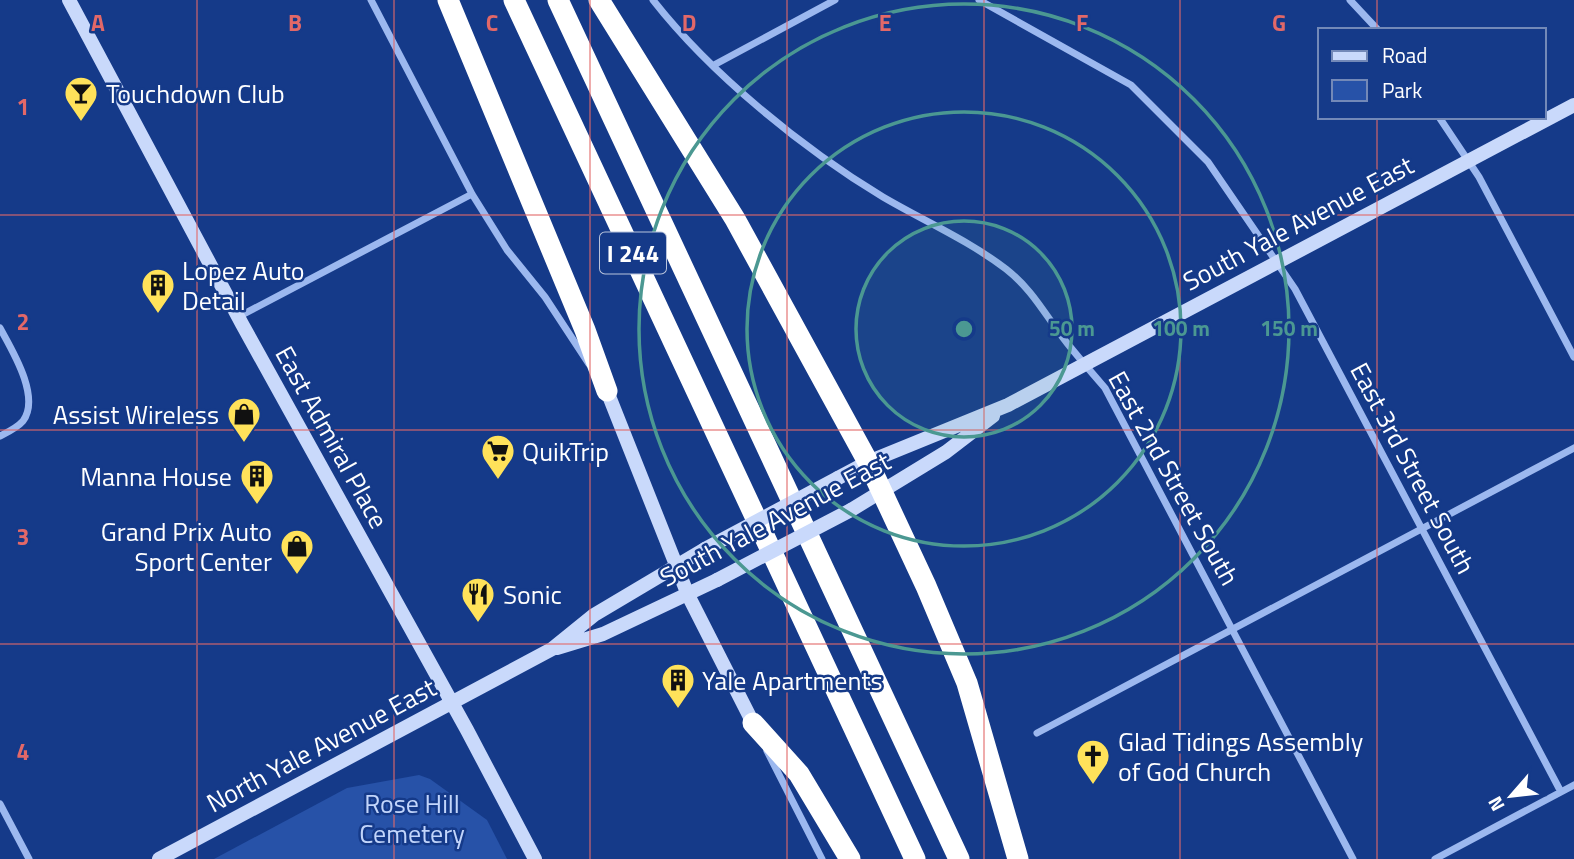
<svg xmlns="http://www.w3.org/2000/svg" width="1574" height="859" font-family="'Titillium Web',sans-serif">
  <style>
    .green { fill: #2752a8 }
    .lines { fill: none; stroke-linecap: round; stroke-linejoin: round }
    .minor { stroke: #9cb8ef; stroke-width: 7 }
    .secondary { stroke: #c9d9fb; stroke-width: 14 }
    .motorway { stroke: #fff; stroke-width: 21 }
    .secondary-bridge { stroke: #c9d9fb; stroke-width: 14 }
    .grid { fill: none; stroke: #e26868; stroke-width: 2; stroke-opacity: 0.55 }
    .ring { fill: none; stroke: #4b9892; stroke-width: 3.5 }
    .labels { text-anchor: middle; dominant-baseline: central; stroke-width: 5; stroke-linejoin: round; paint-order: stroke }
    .shield { fill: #153a89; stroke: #b9c4dc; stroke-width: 2 }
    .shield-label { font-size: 24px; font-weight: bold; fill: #fff }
    .poi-label { font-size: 26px; fill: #fff; stroke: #153a89; text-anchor: start }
    .street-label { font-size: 26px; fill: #fff; stroke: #153a89 }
    .park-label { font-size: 26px; fill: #c2d5fb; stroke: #153a89 }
    .grid-label { font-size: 23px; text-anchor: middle; font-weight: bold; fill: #e26868; stroke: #153a89; stroke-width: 5; stroke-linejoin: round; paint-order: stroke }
    .centre { fill: #4b9892; stroke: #153a89; stroke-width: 3.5 }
    .ring-label { font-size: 21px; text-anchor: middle; font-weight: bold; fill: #4b9892; stroke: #153a89; stroke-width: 5; stroke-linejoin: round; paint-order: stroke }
  </style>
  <rect width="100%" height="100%" fill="#153a89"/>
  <!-- green -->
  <path class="green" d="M419,775L430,779L487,820L507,859H214L347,788Z"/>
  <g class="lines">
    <!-- minor -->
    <path class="minor" d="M371,0L472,194L507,250L545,297L589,364
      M653,0C711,74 802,148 883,197C924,221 968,240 1006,269C1034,291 1046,317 1067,343C1079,358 1092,373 1105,388L1353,859
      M979,0L1131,85L1208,162L1295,289L1561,792
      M1350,0L1378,30
      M714,65L835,0
      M1439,117L1479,177L1574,357
      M238,317L472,194
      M0,328C12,350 41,397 23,421C17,428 8,432 0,436
      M1037,733L1574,448
      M767,751L822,859
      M0,804L29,859
      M1435,859L1574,785"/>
    <!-- secondary -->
    <path class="secondary" d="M69,0L242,324L467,730L535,859
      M607,391L688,595L753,723
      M838,478L868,462L1008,405L1574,105
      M851,510L946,452L993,416
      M557,648L603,634L717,580
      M159,859L552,649L594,615L705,549"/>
    <!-- motorway -->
    <path class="motorway" d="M448,0L585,330L607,391
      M514,0L915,859
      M558,0L959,859
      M599,0L735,219L868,462L926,586L967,683L1018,859
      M753,723L799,774L850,859"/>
    <!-- secondary-bridge -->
    <path class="secondary-bridge" d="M705,549L838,478
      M717,580L851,510"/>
  </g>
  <!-- grid -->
  <path class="grid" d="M197,0V859M394,0V859M590,0V859M787,0V859M984,0V859M1180,0V859M1377,0V30M1377,117V859M0,215H1574M0,430H1574M0,644H1574"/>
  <!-- distance rings -->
  <circle cx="964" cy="329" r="108" fill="#4b9892" fill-opacity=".12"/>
  <g class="ring">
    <circle cx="964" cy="329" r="108"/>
    <circle cx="964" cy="329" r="217"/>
    <circle cx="964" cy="329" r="325"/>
  </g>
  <!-- icons -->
  <defs>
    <symbol id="bar-pin" viewBox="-11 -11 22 30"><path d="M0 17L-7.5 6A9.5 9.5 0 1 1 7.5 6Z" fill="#ffe25a" stroke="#153a89"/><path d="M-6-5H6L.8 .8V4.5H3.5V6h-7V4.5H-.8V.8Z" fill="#111"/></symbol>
    <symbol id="building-pin" viewBox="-11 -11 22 30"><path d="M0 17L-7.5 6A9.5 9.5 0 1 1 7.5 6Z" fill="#ffe25a" stroke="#153a89"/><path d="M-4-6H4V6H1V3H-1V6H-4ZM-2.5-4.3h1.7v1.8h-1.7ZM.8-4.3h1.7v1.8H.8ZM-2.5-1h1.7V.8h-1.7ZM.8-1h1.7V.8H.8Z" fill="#111"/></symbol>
    <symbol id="shop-pin" viewBox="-11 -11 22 30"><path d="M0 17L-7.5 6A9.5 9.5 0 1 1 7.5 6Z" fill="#ffe25a" stroke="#153a89"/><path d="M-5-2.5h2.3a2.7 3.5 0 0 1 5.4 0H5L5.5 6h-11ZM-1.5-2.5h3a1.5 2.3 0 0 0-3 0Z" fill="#111"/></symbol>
    <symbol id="supermarket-pin" viewBox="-11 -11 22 30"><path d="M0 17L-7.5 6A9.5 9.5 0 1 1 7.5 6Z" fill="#ffe25a" stroke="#153a89"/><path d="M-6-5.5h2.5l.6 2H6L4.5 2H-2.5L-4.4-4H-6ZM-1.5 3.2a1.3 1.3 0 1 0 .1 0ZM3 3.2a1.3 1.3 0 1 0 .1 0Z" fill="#111"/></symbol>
    <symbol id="restaurant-pin" viewBox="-11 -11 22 30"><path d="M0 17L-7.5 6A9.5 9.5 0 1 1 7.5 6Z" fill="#ffe25a" stroke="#153a89"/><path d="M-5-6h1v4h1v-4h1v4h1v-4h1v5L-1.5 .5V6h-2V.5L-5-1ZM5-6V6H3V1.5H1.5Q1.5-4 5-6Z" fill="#111"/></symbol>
    <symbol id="church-pin" viewBox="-11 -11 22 30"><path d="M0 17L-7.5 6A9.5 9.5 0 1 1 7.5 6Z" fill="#ffe25a" stroke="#153a89"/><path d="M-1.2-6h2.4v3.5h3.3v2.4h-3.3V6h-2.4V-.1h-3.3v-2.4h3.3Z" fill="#111"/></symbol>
  </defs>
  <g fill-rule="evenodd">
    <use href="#bar-pin" x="62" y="74" width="38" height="52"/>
    <use href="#building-pin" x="139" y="266" width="38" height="52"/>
    <use href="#shop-pin" x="225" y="395" width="38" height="52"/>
    <use href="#supermarket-pin" x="479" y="432" width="38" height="52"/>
    <use href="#building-pin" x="238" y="457" width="38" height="52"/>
    <use href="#shop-pin" x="278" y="527" width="38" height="52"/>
    <use href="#restaurant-pin" x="459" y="575" width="38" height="52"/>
    <use href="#building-pin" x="659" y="661" width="38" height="52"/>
    <use href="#church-pin" x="1074" y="737" width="38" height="52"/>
  </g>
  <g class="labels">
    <!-- shield labels -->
    <rect class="shield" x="600" y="232.5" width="66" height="41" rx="5"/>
    <g class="shield-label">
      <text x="633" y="253">I 244</text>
    </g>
    <!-- poi labels -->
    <g class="poi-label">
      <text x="106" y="93">Touchdown Club</text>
      <text x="182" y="270">Lopez Auto<tspan x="182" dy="30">Detail</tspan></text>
      <text x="219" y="414" text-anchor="end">Assist Wireless</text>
      <text x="522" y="451">QuikTrip</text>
      <text x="232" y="476" text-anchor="end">Manna House</text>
      <text x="272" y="531" text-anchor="end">Grand Prix Auto<tspan x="272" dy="30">Sport Center</tspan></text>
      <text x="503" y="594">Sonic</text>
      <text x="702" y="680">Yale Apartments</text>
      <text x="1118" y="741">Glad Tidings Assembly<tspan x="1118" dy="30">of God Church</tspan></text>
    </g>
    <!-- street labels -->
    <g class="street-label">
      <text transform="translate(1298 223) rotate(-28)">South Yale Avenue East</text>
      <text transform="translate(332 437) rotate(61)">East Admiral Place</text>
      <text transform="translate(1413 468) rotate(62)">East 3rd Street South</text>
      <text transform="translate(1174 478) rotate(61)">East 2nd Street South</text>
      <text transform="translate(775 519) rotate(-28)">South Yale Avenue East</text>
      <text transform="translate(321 745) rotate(-28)">North Yale Avenue East</text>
    </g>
    <!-- park labels -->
    <g class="park-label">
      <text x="412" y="803">Rose Hill<tspan x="412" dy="30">Cemetery</tspan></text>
    </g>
  </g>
  <g class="grid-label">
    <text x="98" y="31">A</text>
    <text x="295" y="31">B</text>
    <text x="492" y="31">C</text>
    <text x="689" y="31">D</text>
    <text x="885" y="31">E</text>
    <text x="1082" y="31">F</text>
    <text x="1279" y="31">G</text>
    <text x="23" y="115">1</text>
    <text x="23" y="330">2</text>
    <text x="23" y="545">3</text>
    <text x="23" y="760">4</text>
  </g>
  <circle cx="964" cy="329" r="10" class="centre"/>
  <g class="ring-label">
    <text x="1072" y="336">50 m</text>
    <text x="1181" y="336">100 m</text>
    <text x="1289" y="336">150 m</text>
  </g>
  <!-- legend -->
  <rect x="1318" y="28" width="228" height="91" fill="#153a89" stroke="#7389b8" stroke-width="2"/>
  <rect x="1332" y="51" width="35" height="10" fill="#c9d9fb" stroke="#7389b8" stroke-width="2"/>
  <text x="1382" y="63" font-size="21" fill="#ffffff">Road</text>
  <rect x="1332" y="80" width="35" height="21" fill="#2752a8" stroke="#7389b8" stroke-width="2"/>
  <text x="1382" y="98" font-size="21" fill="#ffffff">Park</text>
  <!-- north arrow -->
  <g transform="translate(1511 796) rotate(242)" stroke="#153a89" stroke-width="5" paint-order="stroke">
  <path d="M0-5L12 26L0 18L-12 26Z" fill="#ffffff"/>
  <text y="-10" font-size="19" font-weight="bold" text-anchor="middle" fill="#ffffff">N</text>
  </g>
</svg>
